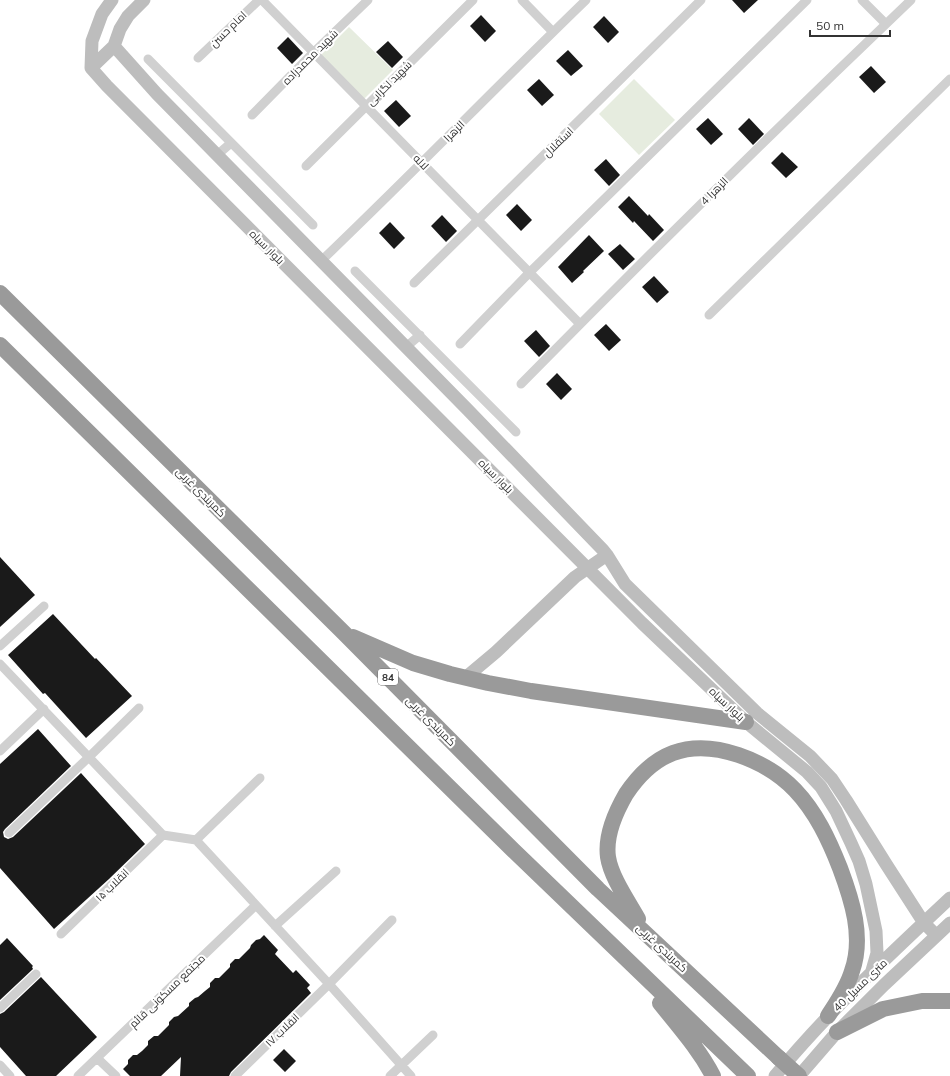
<svg xmlns="http://www.w3.org/2000/svg" width="950" height="1076" font-family="Mulish,Cairo,sans-serif">
  <style>
    .green { fill: #e6ecdf }
    .building { fill: #1a1a1a }
    .lines { fill: none; stroke-linecap: round; stroke-linejoin: round }
    .street { stroke: #d0d0d0; stroke-width: 9 }
    .secondary { stroke: #bdbdbd; stroke-width: 13 }
    .highway { stroke: #9a9a9a; stroke-width: 16 }
    .highway-bridge { stroke: #9a9a9a; stroke-width: 16 }
    .labels { text-anchor: middle; dominant-baseline: central; stroke-width: 4; stroke-linejoin: round; paint-order: stroke }
    .shield { fill: #fff; stroke: #707070; stroke-width: 1 }
    .shield-label { font-size: 10px; font-weight: bold; fill: #333 }
    .street-label { font-size: 11px; fill: #333; stroke: #fff }
  </style>
  <rect width="100%" height="100%" fill="#fff"/>
  <!-- green -->
  <path class="green" d="M349,27L393,70L364,99L320,56Z
    M634,79L675,120L639,155L599,114Z"/>
  <!-- building -->
  <path class="building" d="M732,0H758L744,13Z
    M481,15L496,31L485,42L470,26Z
    M604,16L619,32L608,43L593,27Z
    M288,37L303,53L292,64L277,48Z
    M388,41L403,57L392,68L376,52Z
    M568,50L583,66L571,76L556,61Z
    M871,66L886,82L874,93L859,77Z
    M539,79L554,95L542,106L527,90Z
    M396,100L411,116L399,127L384,111Z
    M708,118L723,134L711,145L696,129Z
    M749,118L764,134L753,145L738,129Z
    M782,152L798,167L786,178L771,163Z
    M606,159L620,175L609,186L594,170Z
    M629,196L648,216L649,214L664,230L653,241L634,221L633,223L618,207Z
    M517,204L532,220L521,231L506,215Z
    M442,215L457,231L446,242L431,226Z
    M390,222L405,238L394,249L379,233Z
    M589,235L604,251L583,271L584,272L572,283L558,267Z
    M620,244L635,259L623,270L608,254Z
    M654,276L669,292L657,303L642,287Z
    M606,324L621,340L609,351L594,335Z
    M536,330L550,346L539,357L524,341Z
    M557,373L572,389L561,400L546,384Z
    M0,557L35,595L0,627Z
    M53,614L95,659L96,658L132,696L86,738L45,693L43,694L8,655Z
    M38,729L71,766L5,829L3,832L4,837L8,839L13,837L81,773L145,844L109,879L54,929L0,868V764Z
    M264,935L278,950L275,954L293,973L296,970L310,985L307,988L311,993L231,1072L229,1076H180L181,1057L161,1076H130L123,1069L128,1064V1060L133,1055H137L142,1051L148,1045V1041L154,1036H158L169,1025V1022L174,1017L178,1016L189,1006V1003L195,998L198,997L205,991L210,987V983L215,978H219L230,967V964L235,959H239L250,948L251,945L256,940L260,939Z
    M7,938L33,966L32,967L33,969L0,1000V945Z
    M41,977L97,1037L56,1076H26L0,1047V1014L4,1012Z
    M284,1049L296,1061L285,1072L273,1060Z"/>
  <g class="lines">
    <!-- street -->
    <path class="street" d="M262,0L580,324
      M522,0L553,32
      M862,0L886,24
      M198,58L259,0
      M148,59L313,225
      M252,115L313,53L368,0
      M217,155L231,143
      M306,166L473,0
      M321,261C411,175 497,86 586,0
      M355,271L516,432
      M414,283L701,0
      M709,315L950,79
      M460,344L530,272L807,0
      M406,347L420,335
      M521,384C649,254 779,126 911,0
      M0,646L44,606
      M0,664L163,835L196,840L329,984L411,1076
      M0,751L44,709
      M9,833L89,757L139,708
      M196,840L260,778
      M275,926L336,871
      M61,934L163,835
      M0,1008L36,974
      M97,1058L116,1076
      M0,1065L10,1076
      M78,1076L256,905
      M235,1076L329,984L392,920
      M390,1076L433,1035"/>
    <!-- secondary -->
    <path class="secondary" d="M112,0L102,14L92,41L91,68L107,86L642,623L746,722L807,772L821,787L836,811L851,843L859,861L866,884L876,931L877,953L871,974
      M114,46L157,94L468,410L603,550L607,555L625,584L757,713L810,756L832,779L846,800L886,864L924,923L936,935
      M91,68L114,46L120,29L128,16L144,0
      M465,678L496,652L575,577L607,555
      M775,1076C828,1012 889,955 950,898
      M799,1076L837,1032L884,985L950,923"/>
    <!-- highway -->
    <path class="highway" d="M0,293L343,632L598,889L779,1058
      M0,345L513,850L748,1076
      M353,637L413,663L450,674L488,683L531,691L746,722
      M638,919C628,901 611,877 608,857C605,835 615,813 626,794C638,776 652,761 673,753C713,738 767,761 795,790C816,812 829,840 840,868C852,900 864,937 852,971C847,988 837,1002 828,1016
      M660,1003C679,1027 699,1049 713,1076
      M837,1032L883,1009L922,1001H950"/>
    <!-- highway-bridge -->
    <path class="highway-bridge" d="M779,1058L799,1076"/>
  </g>
  <g class="labels">
    <!-- shield labels -->
    <rect class="shield" x="378" y="669" width="20" height="16" rx="3"/>
    <g class="shield-label">
      <text x="388" y="677">84</text>
    </g>
    <!-- street labels -->
    <g class="street-label">
      <text transform="translate(228 29) rotate(-44)">امام حسن</text>
      <text transform="translate(310 57) rotate(-45)">شهید محمدزاده</text>
      <text transform="translate(389 83) rotate(-45)">شهید لگزایی</text>
      <text transform="translate(454 131) rotate(-45)">الزهرا</text>
      <text transform="translate(558 142) rotate(-44)">استقلال</text>
      <text transform="translate(421 162) rotate(46)">لاله</text>
      <text transform="translate(714 191) rotate(-45)">الزهرا 4</text>
      <text transform="translate(267 247) rotate(45)">بلوار سپاه</text>
      <text transform="translate(496 476) rotate(45)">بلوار سپاه</text>
      <text transform="translate(201 492) rotate(45)">کمربندی غربی</text>
      <text transform="translate(727 704) rotate(43)">بلوار سپاه</text>
      <text transform="translate(431 721) rotate(45)">کمربندی غربی</text>
      <text transform="translate(112 885) rotate(-44)">انقلاب ۱۵</text>
      <text transform="translate(662 948) rotate(43)">کمربندی غربی</text>
      <text transform="translate(860 985) rotate(-44)">40 متری مسیل</text>
      <text transform="translate(167 991) rotate(-44)">مجتمع مسکونی قائم</text>
      <text transform="translate(282 1030) rotate(-44)">انقلاب ۱۷</text>
    </g>
  </g>
  <!-- scale -->
  <path d="M810 30v6h80v-6" fill="none" stroke="#333333" stroke-width="2"/>
  <text x="816" y="30" font-size="12" fill="#333333" stroke="#ffffff" stroke-width="3" paint-order="stroke">50 m</text>
</svg>
